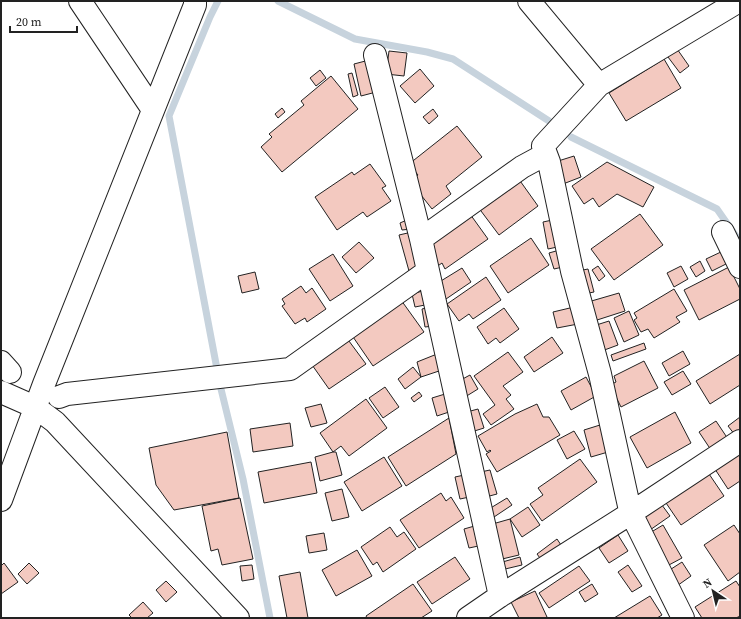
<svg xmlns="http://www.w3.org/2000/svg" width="741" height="619" font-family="'Source Serif 4',serif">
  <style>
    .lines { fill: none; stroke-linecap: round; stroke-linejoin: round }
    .stream { stroke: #c7d3dd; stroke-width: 7 }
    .building { fill: #f3c9c0; stroke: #222 }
    .minor-casing { stroke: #222; stroke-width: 24 }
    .minor { stroke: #fff; stroke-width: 22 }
  </style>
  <rect width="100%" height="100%" fill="#fff"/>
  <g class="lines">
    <!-- stream -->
    <path class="stream" d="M278,1L355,39L427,52L453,59L549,121
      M571,137L717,209L740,242
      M217,369L169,116L210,17L218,1
      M221,389L243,479L270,618"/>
  </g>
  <!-- building -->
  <path class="building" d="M675,46L689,66L680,73L665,53Z
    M389,51L407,53L404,76L386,74Z
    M373,59L380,91L361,96L354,64Z
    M664,59L681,88L626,121L609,93Z
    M420,69L434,86L415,103L400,86Z
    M320,70L326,78L316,86L310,78Z
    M352,73L358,95L353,97L348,74Z
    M331,76L358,109L282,172L261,147L272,137L269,134L304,105L301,101Z
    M282,108L285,112L278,118L275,114Z
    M433,109L438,116L429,124L423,117Z
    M457,126L482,157L446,186L451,194L432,209L410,181L418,175L409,164Z
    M574,156L581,177L563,184L555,162Z
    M607,162L654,187L643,207L617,194L599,207L593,198L584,204L572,186Z
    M370,164L386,186L382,188L391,201L367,217L363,212L337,230L315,197L352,172L354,175Z
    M518,178L538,206L499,235L478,207Z
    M470,214L488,239L445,269L442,263L432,270L425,245Z
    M640,214L663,245L614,280L591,249Z
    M409,219L411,229L402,230L400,223Z
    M557,219L562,246L548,249L543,222Z
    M412,232L422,268L409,271L399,235Z
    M531,238L549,265L508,293L490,266Z
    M359,242L374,258L356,273L342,257Z
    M563,249L567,266L554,269L549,253Z
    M723,251L728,263L712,271L706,259Z
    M333,254L353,286L330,301L309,269Z
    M700,261L705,271L696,277L690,267Z
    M598,266L605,276L599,281L592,270Z
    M681,266L688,279L674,287L667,273Z
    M729,267L740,289V299L699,320L684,290Z
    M462,268L471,282L446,299L436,284Z
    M588,269L594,292L584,294L578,271Z
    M255,272L259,289L242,293L238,276Z
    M486,277L501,300L473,319L469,314L459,321L447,304Z
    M301,286L306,293L312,288L326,309L307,322L305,318L295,324L282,306L285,304L282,299Z
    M674,289L687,311L676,317L680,322L654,338L648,329L641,332L634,320L637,318L634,313Z
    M426,290L430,304L415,307L412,294Z
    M619,293L625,311L594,321L588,302Z
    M401,300L424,332L373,366L351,334Z
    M430,307L433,326L425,327L422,309Z
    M574,307L578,324L557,328L553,312Z
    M504,308L519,329L500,343L496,338L488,344L477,327Z
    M629,311L639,335L624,342L614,318Z
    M609,321L618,345L599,352L590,327Z
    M346,337L366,364L329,389L310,362Z
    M552,337L563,353L534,372L524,357Z
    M644,343L646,349L613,361L611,355Z
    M683,351L690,364L669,376L662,363Z
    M508,352L523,372L503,386L511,395L506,399L514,409L491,425L483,414L495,405L474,376Z
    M437,354L442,370L421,377L417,362Z
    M740,354V385L710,404L696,381Z
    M644,361L658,388L621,407L610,385L616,382L614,376Z
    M413,367L421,377L405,389L398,379Z
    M683,371L691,384L672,395L664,382Z
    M470,375L478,389L465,397L457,382Z
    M586,377L596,396L571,410L561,391Z
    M385,387L399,407L383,418L369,398Z
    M419,392L422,396L414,402L411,398Z
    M445,394L449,412L437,416L432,398Z
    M366,399L387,428L349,456L341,446L333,452L320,433Z
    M321,404L327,423L311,427L305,408Z
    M537,404L543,417H549L560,435L497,472L486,454L491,451L490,450L487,452L478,436L515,414Z
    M478,409L484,428L468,433L463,413Z
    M675,412L691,443L647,468L630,437Z
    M740,417V431L735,435L728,426Z
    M449,418L456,454L406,486L388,457Z
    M716,421L728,439L711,450L699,432Z
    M290,423L293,446L253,452L250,429Z
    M600,425L608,452L591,457L584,430Z
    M574,431L585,449L567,459L557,440Z
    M227,432L239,498L174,510L156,485L149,448Z
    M740,444V481L728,489L711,463Z
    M333,452H336L342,475L320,481L315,457Z
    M384,457L402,486L362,511L344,482Z
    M580,459L597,482L542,521L530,504L543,495L538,488Z
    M311,462L317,493L264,503L258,472Z
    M490,470L497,494L482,498L476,473Z
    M707,471L724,496L681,525L664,500Z
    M469,474L474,496L460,499L455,477Z
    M342,489L349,517L332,521L325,493Z
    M441,493L446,501L451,497L464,518L419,548L400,520Z
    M240,498L253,559L222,565L218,549L211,551L202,506Z
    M507,498L512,505L494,517L489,509Z
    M659,501L670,516L650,530L640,514Z
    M528,507L540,525L522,537L510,519Z
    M510,519L519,555L498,560L489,525Z
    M478,525L483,545L469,548L464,529Z
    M663,525L682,558L667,566L648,534Z
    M734,525L740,534V572L728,581L704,545Z
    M390,527L397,537L404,532L416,549L383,572L377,562L373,565L361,547Z
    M324,533L327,550L309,553L306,536Z
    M618,535L628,551L609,563L599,548Z
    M557,539L565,551L545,565L537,554Z
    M357,550L372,576L336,596L322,570Z
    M455,557L470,579L432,604L417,582Z
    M520,557L522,565L501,570L499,563Z
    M682,562L691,576L674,588L665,573Z
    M4,563L18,582L1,594V566Z
    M29,563L39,573L27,584L18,574Z
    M252,565L254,579L242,581L240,566Z
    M628,565L642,586L632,592L618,572Z
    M579,566L590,581L549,608L539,593Z
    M300,572L308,618H287L279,576Z
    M166,581L177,592L166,602L156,590Z
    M736,581L740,587V616L736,618H702L695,607Z
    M413,584L432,611L421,618H367L366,616Z
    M592,584L598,594L585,602L579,592Z
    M535,591L547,617L544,618H519L511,602Z
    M650,596L662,615L657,618H614Z
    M143,602L153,613L147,618H132L129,615Z"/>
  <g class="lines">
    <defs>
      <path id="minor" d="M80,1L153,110
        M529,1L599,85
        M375,55L421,239L500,596
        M723,232L740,267
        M421,239L522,167L546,154
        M1,362L10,372
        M1,392L35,407L55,422L238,618
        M59,397L67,394L290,369L428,271
        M1,500L44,384L195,5V1
        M468,618L500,596L631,513L740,441
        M683,618L631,513L629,506L600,374L572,271L549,162L543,146L599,85L739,1"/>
    </defs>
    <!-- minor casing -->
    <use href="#minor" class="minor-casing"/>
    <!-- minor -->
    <use href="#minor" class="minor"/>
  </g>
  <!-- border -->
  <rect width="741" height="619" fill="none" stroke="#222222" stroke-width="4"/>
  <!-- north arrow -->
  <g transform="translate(713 591) rotate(325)" stroke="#ffffff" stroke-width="3" paint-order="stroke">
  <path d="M0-3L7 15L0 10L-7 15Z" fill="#222222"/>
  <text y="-6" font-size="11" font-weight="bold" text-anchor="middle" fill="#222222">N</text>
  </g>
  <!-- scale -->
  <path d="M10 26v6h67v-6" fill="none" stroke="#222222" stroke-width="2"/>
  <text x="16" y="26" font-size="12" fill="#222222" stroke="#ffffff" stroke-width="3" paint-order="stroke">20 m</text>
</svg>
